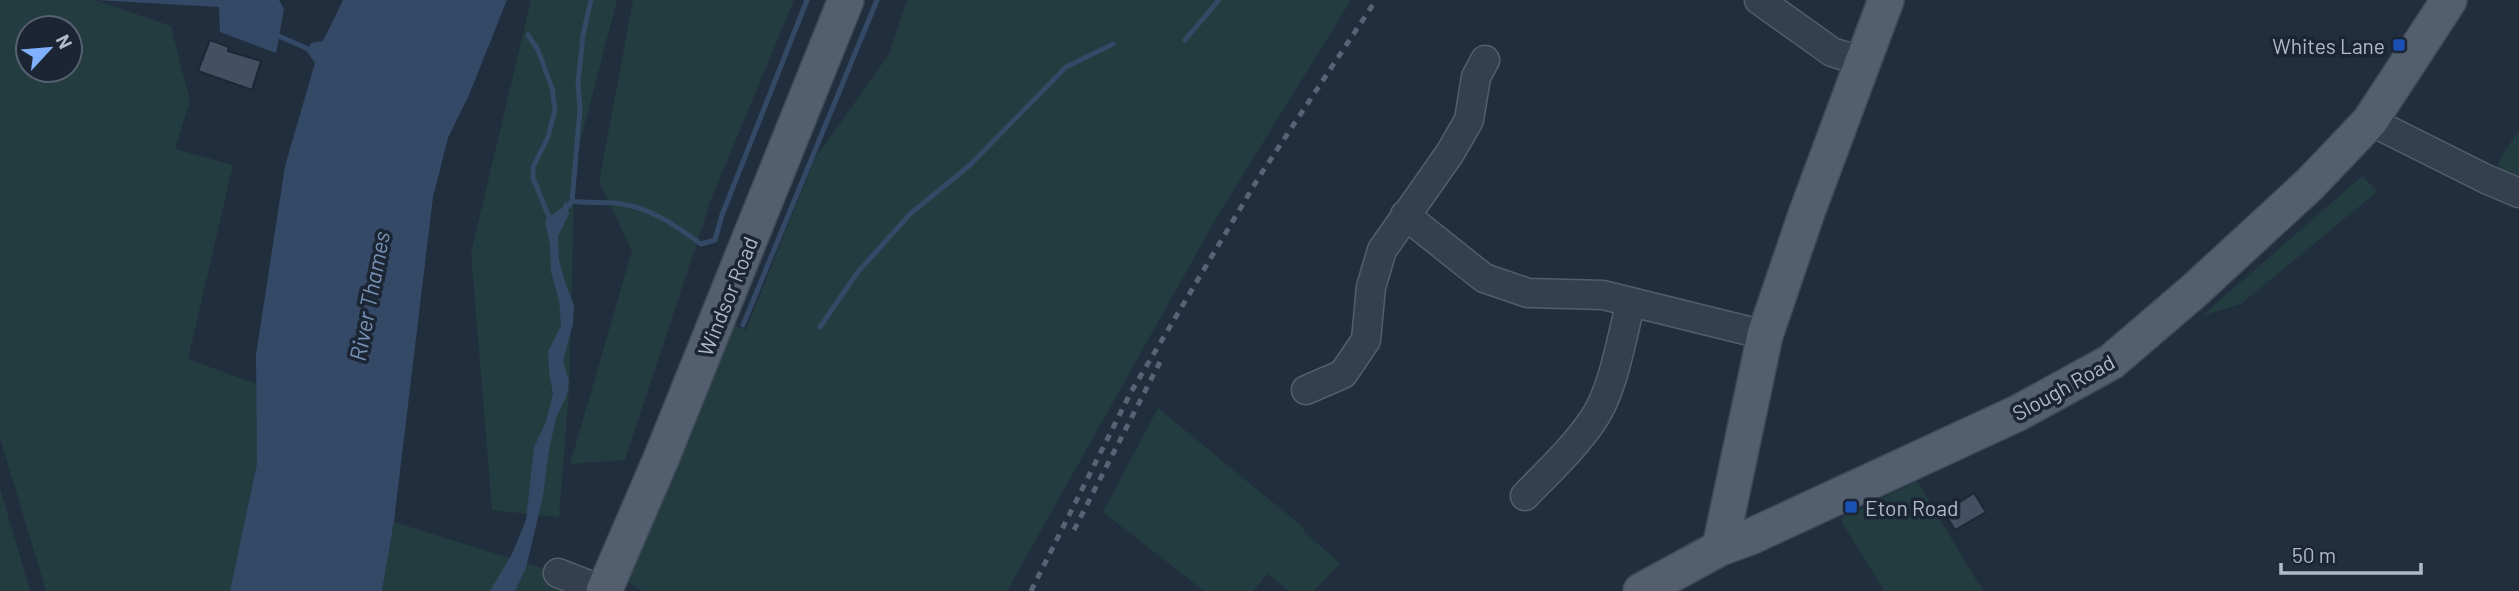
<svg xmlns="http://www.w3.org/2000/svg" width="2519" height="591" font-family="Barlow,sans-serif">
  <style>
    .green { fill: #233c3f; fill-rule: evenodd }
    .water { fill: #344966 }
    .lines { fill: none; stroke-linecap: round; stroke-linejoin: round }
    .stream { stroke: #344966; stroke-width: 5 }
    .building { fill: #425062; stroke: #1d2735; stroke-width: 2 }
    .minor-casing { stroke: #545d6c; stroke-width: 31 }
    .major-casing { stroke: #3f4957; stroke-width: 38 }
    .minor { stroke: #35404e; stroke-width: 28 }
    .major { stroke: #535f6e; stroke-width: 35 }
    .rail { stroke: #576475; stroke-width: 5; stroke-dasharray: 7 7; stroke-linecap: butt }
    .transit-dot { fill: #1a4fb4; stroke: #1b2533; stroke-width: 2.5 }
    .labels { text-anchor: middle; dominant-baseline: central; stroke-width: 7; stroke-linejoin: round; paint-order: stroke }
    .poi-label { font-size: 21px; fill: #b1bac9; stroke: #1b2533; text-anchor: end }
    .street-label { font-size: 21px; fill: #b1bac9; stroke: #1b2533 }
    .water-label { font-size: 23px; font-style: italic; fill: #7690b3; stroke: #1b2533 }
  </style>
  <rect width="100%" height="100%" fill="#212e3e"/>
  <!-- green -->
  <path class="green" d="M0,0H95L171,26L190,101L175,149L233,165L188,359L257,384V463L230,591H46L0,438ZM28,28H70V70H28Z
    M531,0H617L575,162L569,391L559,517L492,510L471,253Z
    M633,0H794L712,197L625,460L570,464L632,251L599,182Z
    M907,0H1351L1217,217L1007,591H642L627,581L733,325L746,330L814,160L889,54Z
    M2519,130V183L2497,173L2500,158Z
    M2362,176L2378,191L2241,304L2202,316Z
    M1158,408L1304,528V532L1340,563L1314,591H1289L1267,574L1253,591H1204L1103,512Z
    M1917,481L1983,591H1884L1840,519Z
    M0,488L30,591H0Z
    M394,522L558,573L604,591H382Z"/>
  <!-- water -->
  <path class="water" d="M95,0H279L284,9L276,53L220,32L219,7Z
    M343,0H507L469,95L448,138L433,197L394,521L382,591H230L257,463L256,355L285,166L315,63L307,52L311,43L323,41Z
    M566,200L569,214L558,236L559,260L565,282L574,305L573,324L563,361L569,381L567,395L556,418L549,450L543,496L526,568L515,591H490L512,554L526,520L534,447L546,422L553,394L549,372L548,352L561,325L559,300L551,272L550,245L545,220L562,208Z"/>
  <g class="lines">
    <!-- stream -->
    <path class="stream" d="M274,34L313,51
      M528,35L538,50L552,88L555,110L548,137L533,167V178L549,217
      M1185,40L1219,0
      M572,201C589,204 606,201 622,204C653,209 676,226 701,244L715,240L722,215L807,0
      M568,207L572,201L580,109L578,83L583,35L591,0
      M743,325L877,0
      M820,327L857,273L910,214L970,165L1066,67L1113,44"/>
  </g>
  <!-- building -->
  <path class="building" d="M210,40L229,47L228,51L261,61L252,90L198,71Z
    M1974,493L1986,512L1955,530L1947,517L1958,511L1955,505Z"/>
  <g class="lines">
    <defs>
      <path id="minor" d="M1759,0L1832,52L1864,62
        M2370,121L2486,179L2519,193
        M1405,215L1484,278L1528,293L1603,295L1765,335
        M1306,390L1343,374L1366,340L1371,287L1382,250L1450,153L1469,120L1476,77L1485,60
        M1525,496C1548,472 1574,448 1593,420C1614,389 1621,339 1631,302
        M558,573L604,591"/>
      <path id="major" d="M1720,548L1765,335L1807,212L1886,0
        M604,591L661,459L846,0
        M1641,591L1720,548L1750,537L2018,413L2111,362L2195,290L2310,184L2370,121L2449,0"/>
    </defs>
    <!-- minor casing -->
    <use href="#minor" class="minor-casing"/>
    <!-- major casing -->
    <use href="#major" class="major-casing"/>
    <!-- minor -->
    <use href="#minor" class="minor"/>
    <!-- major -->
    <use href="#major" class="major"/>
    <!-- rail -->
    <path class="rail" d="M1074,530L1160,362
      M1031,591L1131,392L1259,177L1376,0"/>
  </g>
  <!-- markers -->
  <g class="transit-dot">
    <rect x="2392" y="38" width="14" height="14" rx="3.5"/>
    <rect x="1844" y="500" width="14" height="14" rx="3.5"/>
  </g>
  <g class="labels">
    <!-- poi labels -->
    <g class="poi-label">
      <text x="2385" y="45">Whites Lane</text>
      <text x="1865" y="507" text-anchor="start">Eton Road</text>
    </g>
    <!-- street labels -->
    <g class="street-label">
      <text transform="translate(727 296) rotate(-68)">Windsor Road</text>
      <text transform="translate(2063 387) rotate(-29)">Slough Road</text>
    </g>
    <!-- water labels -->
    <g class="water-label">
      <text transform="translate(369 296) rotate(-79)">River Thames</text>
    </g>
  </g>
  <!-- north arrow -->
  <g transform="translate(49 49) rotate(64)"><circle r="33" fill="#1b2533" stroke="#57616f" stroke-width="2"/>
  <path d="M0-5L12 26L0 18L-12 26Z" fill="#80b1ff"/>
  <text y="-10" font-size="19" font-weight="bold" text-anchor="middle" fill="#b1bac9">N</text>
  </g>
  <!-- scale -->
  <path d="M2281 563v10h140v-10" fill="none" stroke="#b1bac9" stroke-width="3.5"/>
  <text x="2292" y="563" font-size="21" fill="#b1bac9" stroke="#1b2533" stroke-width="5" paint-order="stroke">50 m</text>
</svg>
